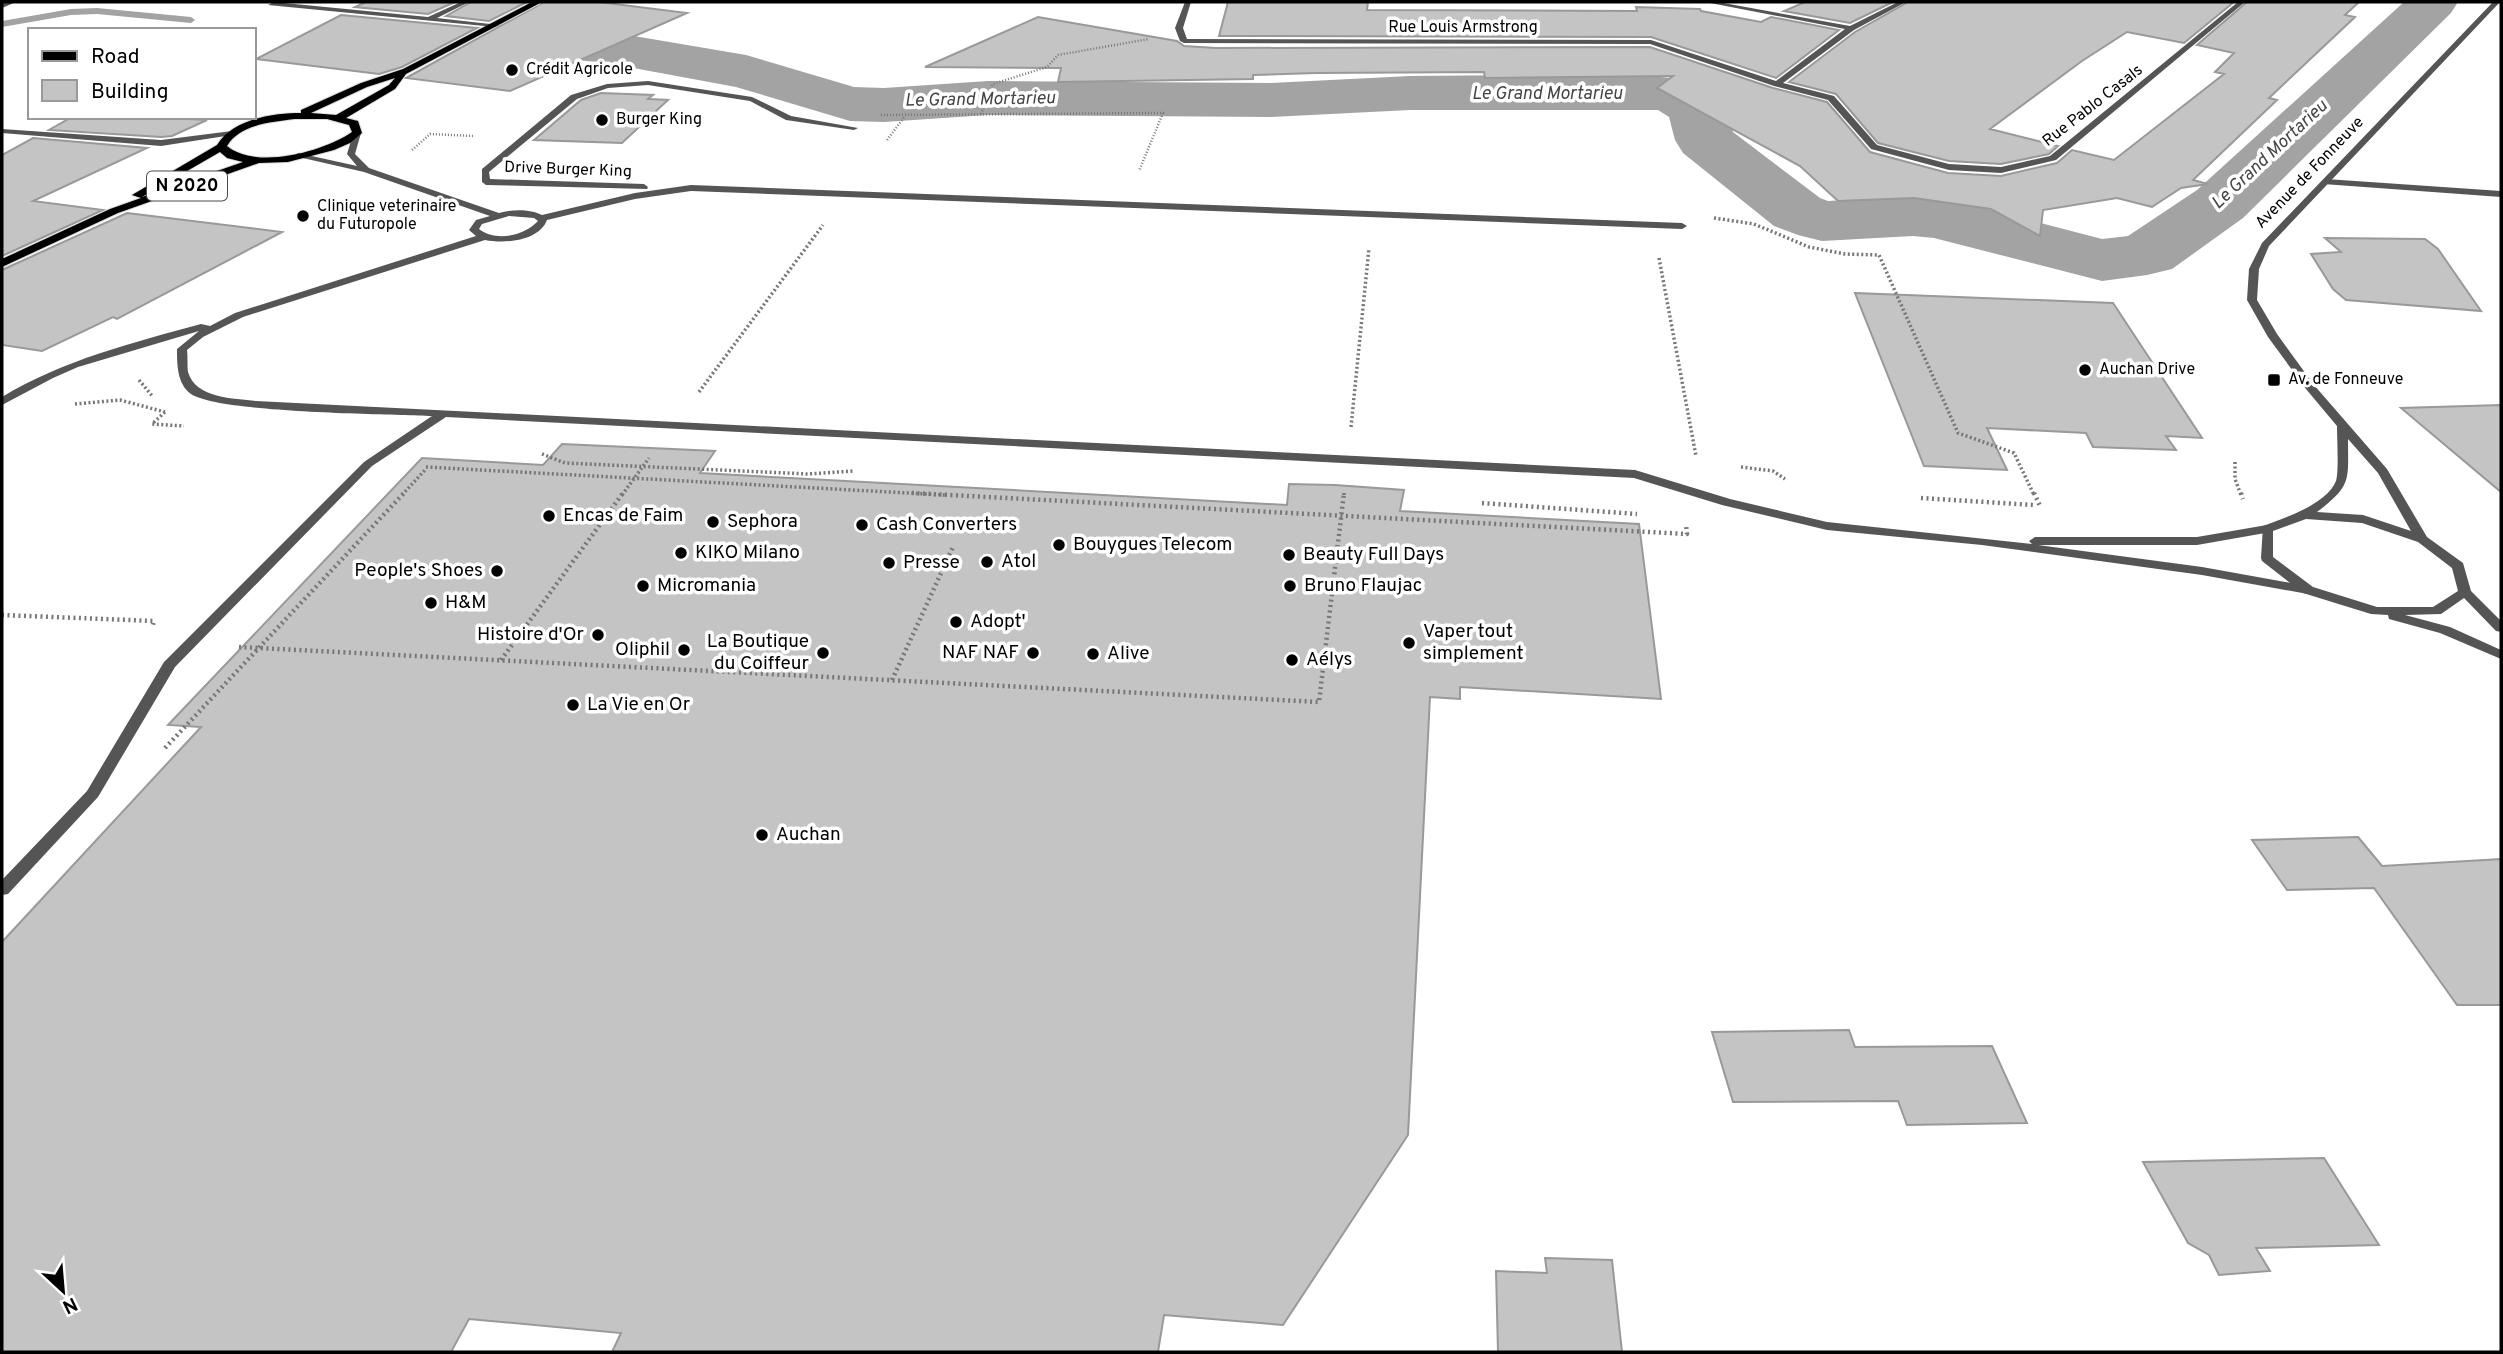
<svg xmlns="http://www.w3.org/2000/svg" width="2503" height="1354" font-family="Overpass,sans-serif">
  <style>
    .lines { fill: none; stroke-linecap: round; stroke-linejoin: round }
    .stream { fill: #a3a3a3; fill-rule: evenodd }
    .river { fill: #a3a3a3; fill-rule: evenodd }
    .building { fill: #c4c4c4; stroke: #999; stroke-width: 2 }
    .primary-casing { stroke: #dbdbdb; stroke-width: 2 }
    .path-far2 { stroke: #777; stroke-width: 2.5; stroke-dasharray: 1 2; stroke-linecap: butt }
    .path-far1 { stroke: #777; stroke-width: 3.5; stroke-dasharray: 2 2.5; stroke-linecap: butt }
    .path { stroke: #777; stroke-width: 4.5; stroke-dasharray: 2 3.5; stroke-linecap: butt }
    .service { fill: #555; fill-rule: evenodd }
    .minor { fill: #555; fill-rule: evenodd }
    .tertiary { fill: #555; fill-rule: evenodd }
    .primary { fill: #000; fill-rule: evenodd }
    .poi-dot { fill: #000; stroke: #fff; stroke-width: 2.5 }
    .labels { text-anchor: middle; dominant-baseline: central; stroke-width: 7; stroke-linejoin: round; paint-order: stroke }
    .far-street-label { font-size: 16px; fill: #000; stroke: #fff }
    .far-poi-label { font-size: 16px; fill: #000; stroke: #fff; text-anchor: start }
    .far-water-label { font-size: 18px; font-style: italic; fill: #444; stroke: #fff }
    .shield { fill: #fff; stroke: #4c4c4c; stroke-width: 2 }
    .shield-label { font-size: 18px; font-weight: bold; fill: #000 }
    .poi-label { font-size: 19px; fill: #000; stroke: #fff; text-anchor: start }
  </style>
  <rect width="100%" height="100%" fill="#fff"/>
  <g class="lines">
    <!-- stream -->
    <path class="stream" d="M97,8L191,17L195,20L191,23L97,14L71,15L2,27V21L71,9Z"/>
    <!-- river -->
    <path class="river" d="M2404,2H2458L2451,13L2243,218L2172,269L2147,275L2102,281L1934,238L1913,236L1822,241L1798,235L1774,226L1683,153L1675,140L1669,117L1658,110H1410L1271,117L988,115L884,122L850,121L736,87L628,67L494,48L486,37L494,26L513,21L628,35L746,55L854,87L884,88L988,81L1271,83L1410,76L1643,74L1693,82L1718,97L1726,109L1733,132L1820,198L1828,201L1913,196L1934,198L1957,201L2102,239L2128,236L2197,190Z"/>
  </g>
  <!-- building -->
  <path class="building" d="M366,2H455L428,14L355,7Z
    M471,2H527L489,21L446,16Z
    M544,2H599L687,13L510,91L406,78Z
    M1228,2H1368L1367,10L1637,11L1636,7L1700,9L1701,11L1761,22L1771,17L1839,30L1776,78L1651,37L1219,36Z
    M1805,2H1893L1850,23L1784,11Z
    M1908,2H2234L2184,43L2127,32L2082,61L1990,129L2058,146L2049,154L2001,164L1949,161L1878,143L1836,94L1789,82L1855,32Z
    M2247,2H2359L2345,15L2355,17L2269,98L2277,100L2193,180L2208,184L2181,188L2152,207L2117,198L2043,210L2040,236L1991,209L1914,198L1838,201L1800,166L1657,88L1673,76L1485,78L1484,72L1316,73L1253,75V79L1058,82L1061,68L925,67L1038,17L1177,41L1184,46L1216,48L1650,47L1773,88L1827,102L1870,152L1948,173L2001,176L2057,163L2072,150L2114,160L2224,74L2215,72L2234,53L2197,45Z
    M341,15L477,28L402,67L379,74L256,59Z
    M601,93L653,95L648,99L668,100L622,143L534,140L581,100Z
    M72,117H149L207,120L172,136L161,137L49,130Z
    M33,138L147,148L33,201L103,210L2,256V155Z
    M127,213L282,232L117,319L113,317L42,351L2,345V270Z
    M2325,238L2425,239L2438,249L2481,311L2346,300L2333,289L2311,254L2341,252Z
    M1855,293L2113,303L2202,438L2166,436L2176,450L2093,447L2086,433L1987,428L2007,470L1924,466Z
    M2501,405V492L2401,408Z
    M562,444L715,451L700,473L1287,505L1289,484L1335,485L1404,490L1400,511L1639,524L1661,699L1460,687V699L1430,697L1408,1135L1283,1325L1164,1315L1158,1352H612L621,1333L469,1319L451,1352H2V942L201,727L168,725L422,458L543,465Z
    M2358,837L2382,866L2501,859V1005H2457L2374,888L2287,890L2252,840Z
    M1849,1030L1855,1047L1992,1046L2027,1123L1907,1125L1898,1101L1733,1102L1712,1032Z
    M2324,1158L2379,1245L2256,1248L2270,1271L2219,1275L2209,1255L2188,1243L2143,1162Z
    M1545,1258L1612,1260L1622,1352H1498L1496,1271L1547,1273Z"/>
  <g class="lines">
    <defs>
      <path id="primary" d="M532,2H542L406,74L395,89L346,118L358,121L362,133L350,143L334,150L288,162L259,163L118,213L2,267V259L110,209L141,198L132,195L217,145C233,119 273,113 301,113V110L361,83L403,69ZM395,78L389,85L336,115L311,113L367,87ZM295,119H327L349,125L352,132C323,152 256,170 227,146C240,124 272,122 295,119ZM220,152L227,158L243,162L142,197Z"/>
    </defs>
    <!-- primary casing -->
    <use href="#primary" class="primary-casing"/>
    <!-- path-far2 -->
    <path class="path-far2" d="M981,114L993,84L1047,67L1058,55L1149,39
      M881,115L1163,113L1139,171
      M887,140L905,116
      M412,150L430,134L474,136"/>
    <!-- path-far1 -->
    <path class="path-far1" d="M1714,218L1754,224L1809,247L1845,254L1879,255L1958,433L2014,453L2034,495
      M1659,258L1696,456
      M139,380L153,397
      M699,392L823,225
      M75,404L120,400L165,412
      M165,412L152,424L184,426
      M1351,427L1369,248
      M542,454L565,463L808,474L853,471
      M2235,462V479L2241,495
      M426,467L945,495
      M1741,467L1773,471L1785,479
      M402,495L425,470
      M622,495L649,458
      M1344,495V491"/>
    <!-- path -->
    <path class="path" d="M912,493L1687,534L1686,525
      M2034,493L2040,506
      M2241,493L2243,499
      M1921,498L2034,505
      M1482,503L1637,514
      M2,615L154,621L152,628
      M239,647L1319,702L1344,493
      M501,660L623,493
      M892,680L953,547
      M165,748L404,493"/>
    <!-- service -->
    <path class="service" d="M274,2L428,17L461,2H469L437,18L499,25L495,27L268,5Z
      M648,81L752,97L791,116L858,128L854,130L786,120L750,101L648,85L608,88L577,99L489,172L490,179L644,184L648,187L647,189L486,185L482,182V169L571,95L607,84Z
      M354,131L361,133L355,154L369,168L499,213C512,209 531,209 542,215L635,193L691,185L1682,223L1687,226L1682,229L691,191L635,199L547,220C539,241 505,244 485,240L243,317L203,337L187,350C188,357 187,366 188,372C196,399 234,398 256,401L1635,470L1730,499L1827,522L2032,544L2029,541L2035,537H2197L2267,525L2271,526L2273,529L2271,532L2197,545H2038L2202,567L2308,586L2315,590L2308,594L2202,575L1982,545L1827,530L1722,505L1634,478L446,417L372,466L175,667L98,797L8,894L2,895V880L87,791L164,662L364,462L432,416C389,414 219,413 191,394C177,384 177,364 177,349L199,331L78,367L53,378L2,405V397C63,360 132,343 201,324L210,326L235,313L476,236L469,230L476,220L490,216L364,172L294,156L298,153L357,166L347,154ZM509,216L534,218L538,221C524,236 496,242 479,229L482,224Z"/>
    <!-- minor -->
    <path class="minor" d="M7,2H16L2,8V4Z
      M1185,2H1191L1183,28L1187,39L1651,40L1776,81L1845,29L1705,2H1718L1850,26L1898,2H1906L1854,30L1783,83L1834,96L1877,145L1949,164L2001,167L2050,156L2238,2H2245L2056,160L2001,173L1949,170L1871,149L1828,100L1774,86L1650,44L1184,43L1180,41L1175,28Z
      M2,129L161,140L232,131L236,133L232,135L161,146L2,133Z
      M2326,179L2501,191V197L2323,184V180Z"/>
    <!-- tertiary -->
    <path class="tertiary" d="M2493,2H2500L2269,246L2259,269L2257,300L2277,334L2314,385L2387,469L2427,537L2463,563L2471,591L2501,621V632L2496,631L2464,598L2441,614L2405,615L2450,627L2501,650V659L2440,633L2389,619L2388,615L2371,614L2303,593L2262,561L2261,558L2263,526C2284,518 2326,505 2336,481C2339,472 2337,437 2337,426L2306,389L2268,337L2247,300L2249,269L2262,243ZM2348,439L2378,473L2411,531L2363,515L2317,512C2352,485 2348,481 2348,439ZM2306,519L2362,523L2418,542L2452,568L2458,591L2433,607H2377L2313,587L2273,557V531Z"/>
    <!-- primary -->
    <use href="#primary" class="primary"/>
  </g>
  <!-- markers -->
  <g class="poi-dot">
    <circle cx="512" cy="70" r="7"/>
    <circle cx="602" cy="120" r="7"/>
    <circle cx="303" cy="216" r="7"/>
    <circle cx="2085" cy="370" r="7"/>
    <rect x="2267" y="373" width="14" height="14" rx="3.5"/>
    <circle cx="549" cy="516" r="7"/>
    <circle cx="713" cy="522" r="7"/>
    <circle cx="862" cy="525" r="7"/>
    <circle cx="1059" cy="545" r="7"/>
    <circle cx="681" cy="553" r="7"/>
    <circle cx="1289" cy="555" r="7"/>
    <circle cx="987" cy="562" r="7"/>
    <circle cx="889" cy="563" r="7"/>
    <circle cx="497" cy="571" r="7"/>
    <circle cx="643" cy="586" r="7"/>
    <circle cx="1290" cy="586" r="7"/>
    <circle cx="431" cy="603" r="7"/>
    <circle cx="956" cy="622" r="7"/>
    <circle cx="598" cy="635" r="7"/>
    <circle cx="1409" cy="643" r="7"/>
    <circle cx="684" cy="650" r="7"/>
    <circle cx="823" cy="653" r="7"/>
    <circle cx="1033" cy="653" r="7"/>
    <circle cx="1093" cy="654" r="7"/>
    <circle cx="1292" cy="660" r="7"/>
    <circle cx="573" cy="705" r="7"/>
    <circle cx="762" cy="835" r="7"/>
  </g>
  <g class="labels">
    <!-- far-street labels -->
    <g class="far-street-label">
      <text x="1463" y="28">Rue Louis Armstrong</text>
      <text transform="translate(2093 106) rotate(-38)">Rue Pablo Casals</text>
      <text transform="translate(568 170) rotate(2)">Drive Burger King</text>
      <text transform="translate(2310 173) rotate(-46)">Avenue de Fonneuve</text>
    </g>
    <!-- far-poi labels -->
    <g class="far-poi-label">
      <text x="526" y="70">Crédit Agricole</text>
      <text x="616" y="120">Burger King</text>
      <text x="317" y="207">Clinique veterinaire<tspan x="317" dy="18">du Futuropole</tspan></text>
      <text x="2099" y="370">Auchan Drive</text>
      <text x="2288" y="380">Av. de Fonneuve</text>
    </g>
    <!-- far-water labels -->
    <g class="far-water-label">
      <text x="1547" y="94">Le Grand Mortarieu</text>
      <text transform="translate(980 100) rotate(-1)">Le Grand Mortarieu</text>
      <text transform="translate(2270 155) rotate(-43)">Le Grand Mortarieu</text>
    </g>
    <!-- shield labels -->
    <rect class="shield" x="147" y="171.5" width="80" height="29" rx="5"/>
    <g class="shield-label">
      <text x="187" y="186">N 2020</text>
    </g>
    <!-- poi labels -->
    <g class="poi-label">
      <text x="563" y="516">Encas de Faim</text>
      <text x="727" y="522">Sephora</text>
      <text x="876" y="525">Cash Converters</text>
      <text x="1073" y="545">Bouygues Telecom</text>
      <text x="695" y="553">KIKO Milano</text>
      <text x="1303" y="555">Beauty Full Days</text>
      <text x="1001" y="562">Atol</text>
      <text x="903" y="563">Presse</text>
      <text x="483" y="571" text-anchor="end">People's Shoes</text>
      <text x="657" y="586">Micromania</text>
      <text x="1304" y="586">Bruno Flaujac</text>
      <text x="445" y="603">H&amp;M</text>
      <text x="970" y="622">Adopt'</text>
      <text x="1423" y="632">Vaper tout<tspan x="1423" dy="22">simplement</tspan></text>
      <text x="584" y="635" text-anchor="end">Histoire d'Or</text>
      <text x="809" y="642" text-anchor="end">La Boutique<tspan x="809" dy="22">du Coiffeur</tspan></text>
      <text x="670" y="650" text-anchor="end">Oliphil</text>
      <text x="1019" y="653" text-anchor="end">NAF NAF</text>
      <text x="1107" y="654">Alive</text>
      <text x="1306" y="660">Aélys</text>
      <text x="587" y="705">La Vie en Or</text>
      <text x="776" y="835">Auchan</text>
    </g>
  </g>
  <!-- border -->
  <rect width="2503" height="1354" fill="none" stroke="#000000" stroke-width="7"/>
  <!-- legend -->
  <rect x="28" y="28" width="228" height="91" fill="#ffffff" stroke="#999999" stroke-width="2"/>
  <rect x="42" y="51" width="35" height="10" fill="#000000" stroke="#999999" stroke-width="2"/>
  <text x="91" y="63" font-size="21" fill="#000000">Road</text>
  <rect x="42" y="80" width="35" height="21" fill="#c4c4c4" stroke="#999999" stroke-width="2"/>
  <text x="91" y="98" font-size="21" fill="#000000">Building</text>
  <!-- north arrow -->
  <g transform="translate(63 1291) rotate(154)" stroke="#ffffff" stroke-width="5" paint-order="stroke">
  <path d="M0-5L12 26L0 18L-12 26Z" fill="#000000"/>
  <text y="-10" font-size="19" font-weight="bold" text-anchor="middle" fill="#000000">N</text>
  </g>
</svg>
